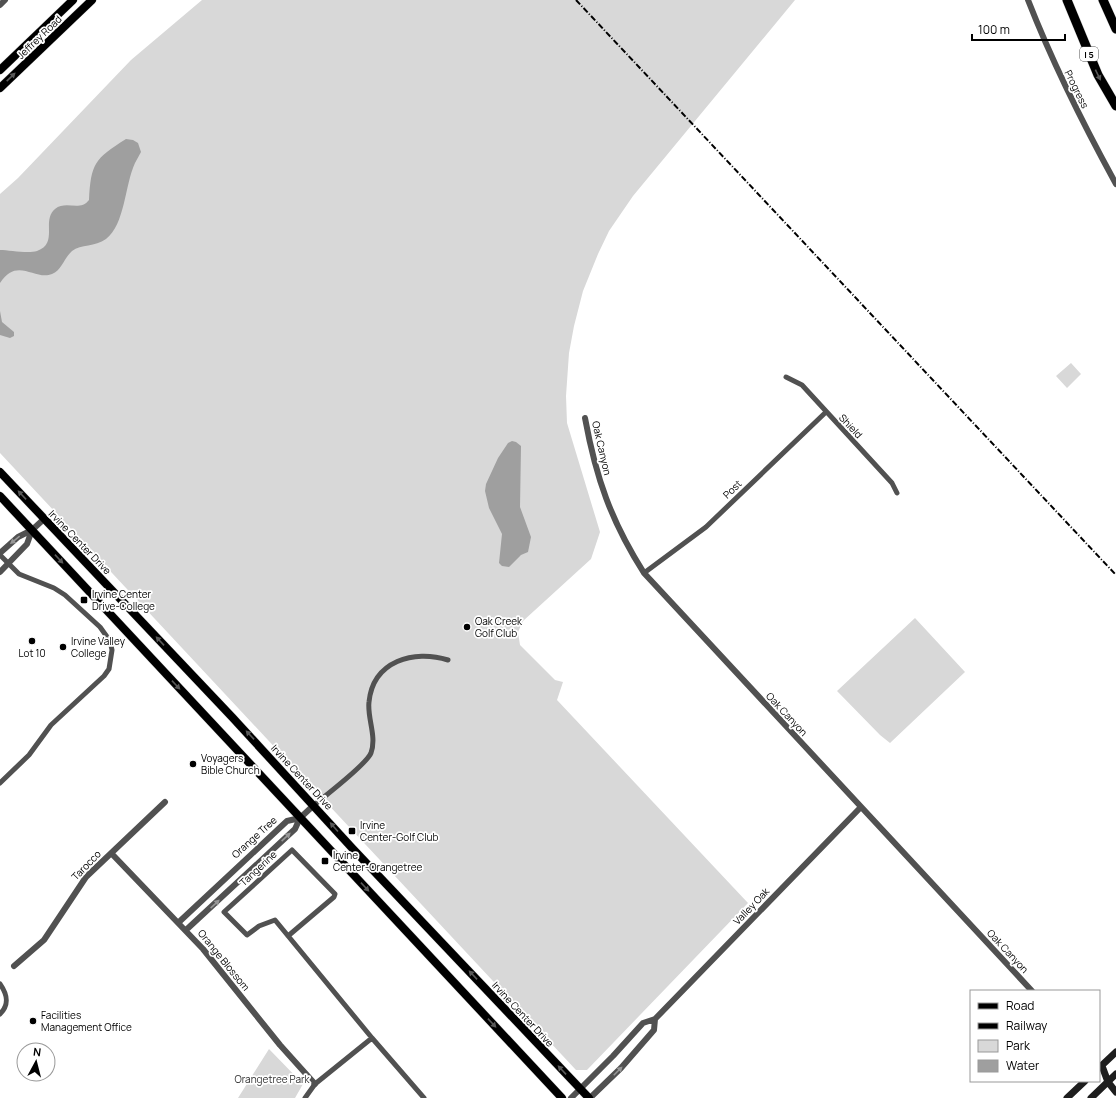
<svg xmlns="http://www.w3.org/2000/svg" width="1116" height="1098" font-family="Manrope,sans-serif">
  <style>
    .green { fill: #d8d8d8 }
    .water { fill: #9f9f9f }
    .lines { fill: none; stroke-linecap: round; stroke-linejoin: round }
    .primary-casing { stroke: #dbdbdb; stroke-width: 9 }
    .motorway-casing { stroke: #dbdbdb; stroke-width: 10 }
    .minor { stroke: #515151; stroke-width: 5 }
    .tertiary { stroke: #515151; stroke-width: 6 }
    .secondary { stroke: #1e1e1e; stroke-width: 7 }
    .primary { stroke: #000; stroke-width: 8 }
    .motorway { stroke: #000; stroke-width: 9 }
    .rail { stroke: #000; stroke-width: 2; stroke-dasharray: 6 2 1 2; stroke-linecap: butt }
    .oneway { fill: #595959 }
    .oneway2 { fill: #979797 }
    .poi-dot { fill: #000; stroke: #fff; stroke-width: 1.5 }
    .labels { text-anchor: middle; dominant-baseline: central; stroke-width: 3.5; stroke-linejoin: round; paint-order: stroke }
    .shield { fill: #fff; stroke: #4c4c4c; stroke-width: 1 }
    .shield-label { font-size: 9px; font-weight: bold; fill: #000 }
    .street-label { font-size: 10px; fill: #000; stroke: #fff }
    .poi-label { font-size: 10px; fill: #000; stroke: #fff; text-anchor: start }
    .park-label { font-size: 10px; fill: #2f2f2f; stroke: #fff }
  </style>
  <rect width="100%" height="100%" fill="#fff"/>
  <!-- green -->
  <path class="green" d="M202,0H795L633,196L609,231L598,254L583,291L574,326L569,353L566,396L567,423L600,532L591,559L523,621L518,632L520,645L555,680L563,682L557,700L748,903L587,1070H576L0,453V194L18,178L131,60Z
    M1071,363L1081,374L1067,388L1056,376Z
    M915,618L965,672L890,743L880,735L837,691Z
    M269,1049L303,1084L295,1098H238Z"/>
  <!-- water -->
  <path class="water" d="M126,139L133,140L138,143L141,152C139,156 137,159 135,163C125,184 125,225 106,239C95,247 81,244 72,251C64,258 62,270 52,274C35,281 17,256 0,283V250C9,250 28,254 37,251C59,243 41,221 55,209C66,200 80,212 89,200C91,164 94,159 126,139Z
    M0,311L2,322L14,332V336L10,338L0,335Z
    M512,441L516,442L521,446L520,507L531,537L528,552L521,555L509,567L502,566L499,563L502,534L489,508L485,491L486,484L498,458L508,443Z"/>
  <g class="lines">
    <defs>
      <path id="primary" d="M0,70L73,0
        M0,88L92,0
        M0,472L232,717L353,849L589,1098
        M0,496L562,1098"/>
      <path id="motorway" d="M1067,0L1098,75L1116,106
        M1103,0L1116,29"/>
    </defs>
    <!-- primary casing -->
    <use href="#primary" class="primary-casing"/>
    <!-- motorway casing -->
    <use href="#motorway" class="motorway-casing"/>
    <!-- minor -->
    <path class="minor" d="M786,377L802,385L892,483L897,493
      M0,555L19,574L54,588L65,595L100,627L110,641L112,650L109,669L104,676L51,725L29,755L0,783
      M644,573L706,527L826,412
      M314,805C326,795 366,765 371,753C377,736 367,718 369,702C373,661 414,649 448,660
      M288,936L334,897L335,894L292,850L224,912L247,935L259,926L275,920L372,1038L424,1098
      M0,984C7,994 10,1004 0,1014
      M305,1098L315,1084L372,1038"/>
    <!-- tertiary -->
    <path class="tertiary" d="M1028,0C1053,64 1083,124 1116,184
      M0,5L5,0
      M585,418C596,478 611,521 644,573L1032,991
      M0,553L18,537L32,530L44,519
      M0,572L27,544L32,530
      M112,854L203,949L280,1045L315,1084
      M179,922L287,821L300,818
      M186,930L295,829L300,818L314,805
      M14,966L44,940L86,877L165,802
      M571,1098L613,1056L643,1023L655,1019L860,808
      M590,1098L621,1068L654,1030L655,1019"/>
    <!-- secondary -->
    <path class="secondary" d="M1102,1066L1108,1082L1116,1092
      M1099,1068L1116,1052
      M1067,1098L1085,1081
      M1091,1098L1116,1074"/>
    <!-- primary -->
    <use href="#primary" class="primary"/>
    <!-- motorway -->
    <use href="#motorway" class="motorway"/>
    <!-- rail -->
    <path class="rail" d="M576,0L1116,575"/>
  </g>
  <!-- one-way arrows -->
  <defs><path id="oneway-solid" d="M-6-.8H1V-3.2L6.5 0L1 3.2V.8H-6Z"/></defs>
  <g class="oneway">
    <use href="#oneway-solid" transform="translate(1098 75) rotate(64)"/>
    <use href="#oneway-solid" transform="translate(11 77) rotate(-44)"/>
    <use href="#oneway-solid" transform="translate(22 495) rotate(-133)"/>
    <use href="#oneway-solid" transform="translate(59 559) rotate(47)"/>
    <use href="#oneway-solid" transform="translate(160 641) rotate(-133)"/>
    <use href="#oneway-solid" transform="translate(176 685) rotate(47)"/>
    <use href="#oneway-solid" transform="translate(250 735) rotate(-133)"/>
    <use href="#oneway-solid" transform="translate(334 827) rotate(-131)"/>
    <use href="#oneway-solid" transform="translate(365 887) rotate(47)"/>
    <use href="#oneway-solid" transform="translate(473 975) rotate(-133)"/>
    <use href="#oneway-solid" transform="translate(492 1023) rotate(47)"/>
    <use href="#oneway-solid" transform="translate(562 1070) rotate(-133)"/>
  </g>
  <g class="oneway2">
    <use href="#oneway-solid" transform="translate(15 540) rotate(141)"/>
    <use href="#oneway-solid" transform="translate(286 837) rotate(-43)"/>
    <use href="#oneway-solid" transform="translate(215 904) rotate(-43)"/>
    <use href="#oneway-solid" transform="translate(618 1071) rotate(-45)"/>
  </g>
  <!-- markers -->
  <g class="poi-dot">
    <rect x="80" y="596" width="8" height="8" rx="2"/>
    <circle cx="467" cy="627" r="4"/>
    <circle cx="32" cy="641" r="4"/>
    <circle cx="63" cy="647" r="4"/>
    <circle cx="193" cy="764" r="4"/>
    <rect x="348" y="827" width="8" height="8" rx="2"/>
    <rect x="321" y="857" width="8" height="8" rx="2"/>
    <circle cx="33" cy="1021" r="4"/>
  </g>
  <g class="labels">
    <!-- shield labels -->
    <rect class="shield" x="1080" y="47" width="18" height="14" rx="3"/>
    <g class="shield-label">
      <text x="1089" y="54">I 5</text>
    </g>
    <!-- street labels -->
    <g class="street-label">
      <text transform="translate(39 37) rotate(-44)">Jeffrey Road</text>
      <text transform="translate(1077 89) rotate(64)">Progress</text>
      <text transform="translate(851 426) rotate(47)">Shield</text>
      <text transform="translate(602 448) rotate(77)">Oak Canyon</text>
      <text transform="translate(732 489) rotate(-44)">Post</text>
      <text transform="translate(80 542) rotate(46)">Irvine Center Drive</text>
      <text transform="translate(787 714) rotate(47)">Oak Canyon</text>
      <text transform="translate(302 777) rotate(47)">Irvine Center Drive</text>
      <text transform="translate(254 837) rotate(-42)">Orange Tree</text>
      <text transform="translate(86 865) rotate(-46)">Tarocco</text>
      <text transform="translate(258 868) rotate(-43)">Tangerine</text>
      <text transform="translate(751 906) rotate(-46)">Valley Oak</text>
      <text transform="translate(1008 951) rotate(47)">Oak Canyon</text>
      <text transform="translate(224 960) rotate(51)">Orange Blossom</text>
      <text transform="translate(523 1014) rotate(47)">Irvine Center Drive</text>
    </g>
    <!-- poi labels -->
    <g class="poi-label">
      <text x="92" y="594">Irvine Center<tspan x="92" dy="12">Drive-College</tspan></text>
      <text x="475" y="621">Oak Creek<tspan x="475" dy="12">Golf Club</tspan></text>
      <text x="71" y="641">Irvine Valley<tspan x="71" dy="12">College</tspan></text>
      <text x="32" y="653" text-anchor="middle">Lot 10</text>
      <text x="201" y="758">Voyagers<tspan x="201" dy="12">Bible Church</tspan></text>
      <text x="360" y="825">Irvine<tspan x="360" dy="12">Center-Golf Club</tspan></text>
      <text x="333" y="855">Irvine<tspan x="333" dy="12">Center-Orangetree</tspan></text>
      <text x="41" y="1015">Facilities<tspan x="41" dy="12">Management Office</tspan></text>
    </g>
    <!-- park labels -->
    <g class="park-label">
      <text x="272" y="1079">Orangetree Park</text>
    </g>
  </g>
  <!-- legend -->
  <rect x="970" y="990" width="130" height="92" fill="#ffffff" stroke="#999999"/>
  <rect x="978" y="1003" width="20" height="6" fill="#000000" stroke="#999999"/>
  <text x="1006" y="1010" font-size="12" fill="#000000">Road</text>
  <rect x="978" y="1023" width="20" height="6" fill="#000000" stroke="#999999"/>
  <text x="1006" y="1030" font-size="12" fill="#000000">Railway</text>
  <rect x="978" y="1040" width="20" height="12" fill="#d8d8d8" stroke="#999999"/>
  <text x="1006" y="1050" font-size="12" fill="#000000">Park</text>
  <rect x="978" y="1060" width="20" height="12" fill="#9f9f9f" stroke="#999999"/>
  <text x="1006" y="1070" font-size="12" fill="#000000">Water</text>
  <!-- north arrow -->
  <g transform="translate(36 1062) rotate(7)"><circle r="19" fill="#ffffff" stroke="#999999"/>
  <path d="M0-3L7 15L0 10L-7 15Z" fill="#000000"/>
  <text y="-6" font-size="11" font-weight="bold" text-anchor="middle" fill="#000000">N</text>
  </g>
  <!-- scale -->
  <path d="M972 34v6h93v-6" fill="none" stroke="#000000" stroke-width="2"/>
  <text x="978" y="34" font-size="12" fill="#000000" stroke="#ffffff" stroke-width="3" paint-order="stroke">100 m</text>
</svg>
